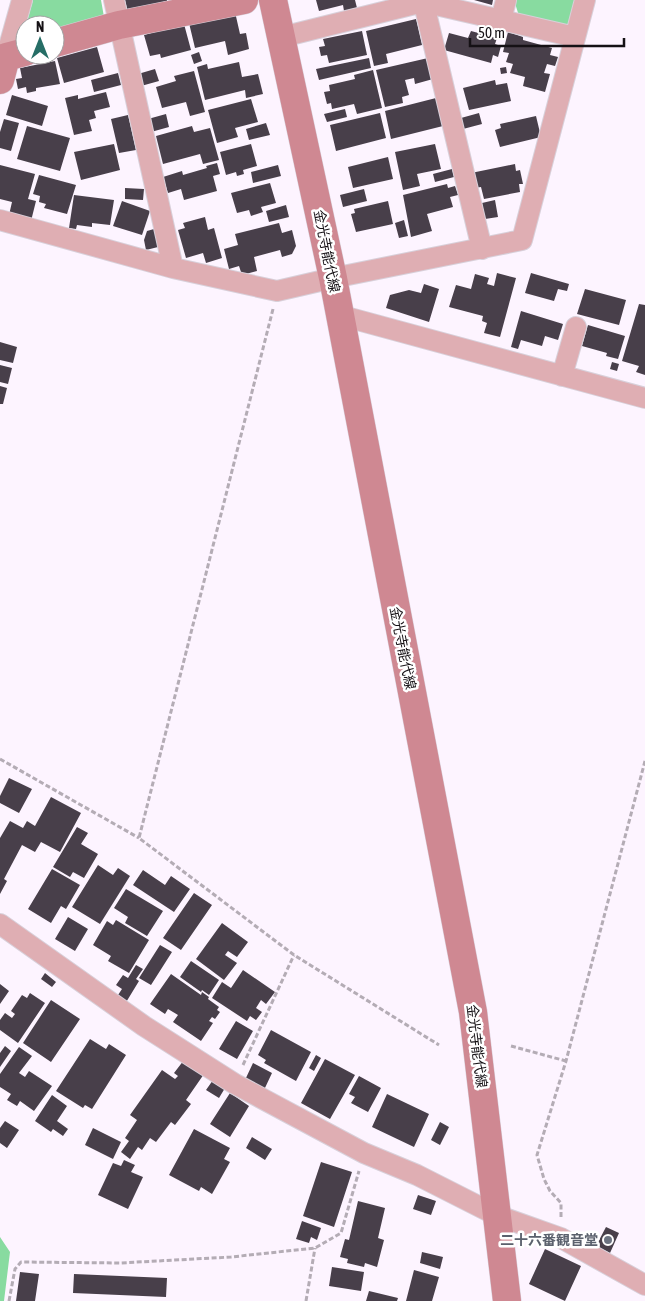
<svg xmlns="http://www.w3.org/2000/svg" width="645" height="1301" font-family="'Asap Condensed','Noto Sans JP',sans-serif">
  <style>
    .green { fill: #88dba0 }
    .building { fill: #483f4a }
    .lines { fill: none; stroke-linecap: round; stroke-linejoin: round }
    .street-casing { stroke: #d8d0da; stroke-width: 22 }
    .secondary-casing { stroke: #d8d0da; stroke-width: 29 }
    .path { stroke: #b4acb5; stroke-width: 3; stroke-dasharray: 5 2.5; stroke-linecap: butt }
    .street { stroke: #dfaeb3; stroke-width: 20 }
    .secondary { stroke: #cf8892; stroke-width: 28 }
    .worship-dot { fill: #6b7280; stroke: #fff; stroke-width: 2 }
    .labels { text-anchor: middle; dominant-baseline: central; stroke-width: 5; stroke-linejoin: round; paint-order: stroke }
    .street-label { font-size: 14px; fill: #151115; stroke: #fff }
    .worship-label { font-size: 14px; font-weight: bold; fill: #5b616d; stroke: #fff; text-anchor: end }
  </style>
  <rect width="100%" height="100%" fill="#fdf4ff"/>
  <!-- green -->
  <path class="green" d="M33,0H101L104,17L55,31V25H26Z
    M514,0H577L570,23L560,27L519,16Z
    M0,1237L10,1252L4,1301H0Z"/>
  <!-- building -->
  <path class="building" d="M125,0H167V1L159,3L160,11L128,13Z
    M316,0H355L357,8L344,11L343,5L319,11Z
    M474,0H493L492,5Z
    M235,12L240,34L246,33L249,49L228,55L225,41L195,48L189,23Z
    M416,19L422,45L386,54L388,63L374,66L366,31Z
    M184,24L191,50L161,58L160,54L150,56L144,35Z
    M362,31L367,55L329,63L327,55L321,56L319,47L325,46L323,39Z
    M471,31L497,38L495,44L501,46L498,57L493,55L491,63L444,50L449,33L468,38Z
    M508,32L523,37V40L552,48L550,55L558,57L555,66L547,64L544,73L550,74L545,92L523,86L525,77L510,73L513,64L506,62L509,53L503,52Z
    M97,47L104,72L64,83L57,58Z
    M199,52L202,61L194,64L191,55Z
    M369,58L371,68L319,80L316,69Z
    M428,58L433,79L415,84L414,78L405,80L409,95L402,97L403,103L385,107L376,70Z
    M55,61L60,84L36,88V91L27,93L26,87L18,89L16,79L22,78L20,68Z
    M239,62L242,77L258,74L263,94L246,98L245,90L205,100L197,67L207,64L208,69Z
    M506,67L507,73L501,74L500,68Z
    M155,69L159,81L141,86L138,74Z
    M373,70L382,108L357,114L354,104L332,109L331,103L327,104L324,92L330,91L329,85L355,79L354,75Z
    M194,71L205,112L190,116L186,102L162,108L156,87L176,81L174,76Z
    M118,73L121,85L94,92L91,80Z
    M495,80L496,85L507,83L511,101L469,110L463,88Z
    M106,92L110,107L94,111L96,118L89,120L92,131L74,135L65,98L78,95V99Z
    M12,95L48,106L42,126L6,115Z
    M436,98L443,126L391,139L385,111Z
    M251,99L258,122L235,128L238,137L217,143L208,110Z
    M345,109L347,117L327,122L324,114Z
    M380,113L386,138L336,151L330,125Z
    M479,113L482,124L463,129L461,118Z
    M166,114L169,127L151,132L148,119Z
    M128,115L136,150L119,153L111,119Z
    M536,116L541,137L500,147L495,130L501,128L500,124Z
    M4,119L19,123L11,151L0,148V132Z
    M266,123L270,135L249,140L246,129Z
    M27,126L70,138L60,171L17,159Z
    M192,126L194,132L210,128L219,160L203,164L200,154L163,164L156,136Z
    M114,144L120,170L81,180L74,152Z
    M251,144L257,166L243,170L244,174L237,176L236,172L226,175L220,152Z
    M435,144L441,169L417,174L420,186L403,190L395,152Z
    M388,157L393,179L353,188L348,167Z
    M217,163L220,174L213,176L217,191L184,200L181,189L168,193L163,177L182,171L183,175L207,168L206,166Z
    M515,164L516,171L520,170L523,184H519L520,192L484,199L481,187L474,188L471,173Z
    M0,165L35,174L28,199L36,201L31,221L9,215L12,202L0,199Z
    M278,165L281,176L253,183L251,172Z
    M452,169L454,177L435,182L433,174Z
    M39,175L76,185L67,214L44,208L46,204L39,202L40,196L33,194Z
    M270,183L276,203L261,207L263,212L251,216L249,210L237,213L231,193Z
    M447,184L448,188L455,186L458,195L450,197L453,207L427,214L432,231L411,237L403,195Z
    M125,188L144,189L143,200L125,199Z
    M364,189L367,201L343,207L340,195Z
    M74,195L114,200L110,225L92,223V227L77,225L76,229L69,228Z
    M495,200L498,217L485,219L482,203Z
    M122,201L150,211L142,235L113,226Z
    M388,201L393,224L356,232L351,214L355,213L354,209Z
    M286,205L289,217L269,222L266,211Z
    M205,217L208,230L214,228L222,258L206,263L203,253L186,258L178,230L185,228L183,223Z
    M404,220L408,236L399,238L395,223Z
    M279,223L282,233L292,230L296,246L292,254L282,257L280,250L254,257L257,271L242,275L239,266L229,269L224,249L238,245L235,234Z
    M154,229L158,247L146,250L144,240L147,231Z
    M497,273L516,278L500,337L484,333L487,323L482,321L483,316L449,307L456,285L471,289L475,274L489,278L487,284L494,286Z
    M531,273L569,284L567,291L558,289L554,301L525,293Z
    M424,284L439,289L429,322L386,308L390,295L409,290L421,293Z
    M585,289L626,300L619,325L577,314Z
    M639,304L645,305V375L636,372L639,366L622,361Z
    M521,311L563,324L558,340L545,336L542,346L521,340L518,349L511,347Z
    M588,325L625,336L618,359L606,356L607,353L582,346Z
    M0,342L17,347L13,363L0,360Z
    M612,362L619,364L617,371L610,369Z
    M0,365L12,368L8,384L0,382Z
    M0,386L7,388L3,404H0Z
    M9,778L32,789L19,813L0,803V796Z
    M51,797L81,813L60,852L41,842L35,852L22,845L4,879L7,881L0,894V838L10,821L23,828L27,821L35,826Z
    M77,827L88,833L81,844L98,854L84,878L73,872L70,877L53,867Z
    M98,865L113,875L118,868L130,876L100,924L72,907Z
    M52,869L80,885L66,909L61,906L51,923L28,909Z
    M143,870L165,885L171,876L190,889L174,912L133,885Z
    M126,889L163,911L147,936L125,923L128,917L114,908Z
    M194,893L212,905L181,950L163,938Z
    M68,917L88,929L75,951L55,939Z
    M116,920L149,940L129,973L108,961L111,956L93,945L107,921L113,925Z
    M222,923L248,942L237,957L228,951L225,955L237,963L224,980L196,959Z
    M160,945L172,952L151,985L139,978Z
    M191,961L219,980L209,995L202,990L201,992L180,977Z
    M136,965L143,969L136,979L139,981L125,1004L116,998L122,989L116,985L123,975L128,978Z
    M243,970L275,992L266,1004L261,1000L256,1008L262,1012L256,1020L250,1016L247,1021L212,998L222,982L231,988Z
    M45,973L56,982L52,987L41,979Z
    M171,974L201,995L202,992L209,997L208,999L219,1007L217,1010L220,1012L215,1019L212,1017L209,1021L213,1023L201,1041L173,1022L178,1015L168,1009L165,1014L150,1004Z
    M0,984L9,991L0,1004Z
    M30,993L45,1003L18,1043L0,1030V1020L5,1013L12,1018L15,1014L11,1011L22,995L27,998Z
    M51,1000L80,1019L51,1062L23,1043Z
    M236,1021L253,1031L237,1059L219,1049Z
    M271,1030L311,1052L296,1081L264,1063L266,1060L258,1055Z
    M90,1039L106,1049L109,1044L126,1055L92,1109L85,1105L83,1108L56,1091Z
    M5,1046L11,1051L0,1067V1053Z
    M19,1047L32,1056L19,1073L25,1077L29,1071L52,1086L34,1111L20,1101L17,1106L7,1100L11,1094L0,1087V1074Z
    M316,1055L321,1058L314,1071L309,1068Z
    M325,1059L355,1075L330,1119L301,1103Z
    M184,1060L204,1074L186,1100L191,1104L175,1125L171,1122L156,1142L150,1138L142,1150L138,1147L130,1159L121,1152L129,1141L125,1138L137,1120L130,1115L162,1070L175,1079L178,1076L174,1073Z
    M253,1063L272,1073L264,1090L245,1080Z
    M359,1076L381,1088L368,1112L351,1103L355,1097L349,1094Z
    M213,1080L225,1088L219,1098L206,1090Z
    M230,1093L249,1106L230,1137L210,1124Z
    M387,1094L429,1114L414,1147L372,1127Z
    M52,1095L67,1106L57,1121L68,1129L63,1136L53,1129L51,1132L35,1121Z
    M5,1121L19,1130L7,1148L0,1143V1128Z
    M440,1122L449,1127L440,1145L431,1140Z
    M93,1128L121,1142L113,1159L85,1145Z
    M194,1129L230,1148L224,1159L230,1162L212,1194L201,1187L199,1191L169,1175Z
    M252,1137L272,1149L265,1160L246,1148Z
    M124,1160L135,1165L131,1172L143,1177L128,1209L98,1195L113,1163L121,1166Z
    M321,1162L352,1172L334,1227L303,1216Z
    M418,1195L436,1201L431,1215L413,1209Z
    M358,1201L385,1208L378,1238L384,1240L377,1267L365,1263L364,1267L347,1263L348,1259L340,1257L345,1239L349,1240Z
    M302,1221L321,1228L317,1240L311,1237L309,1243L296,1239Z
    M606,1227L619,1233L610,1253L596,1246Z
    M545,1249L581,1266L565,1301L529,1284Z
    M422,1252L443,1257L440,1269L420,1263Z
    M332,1267L364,1272L361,1291L329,1286Z
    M414,1270L439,1277L432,1301H406Z
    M20,1272L39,1274L35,1301H16Z
    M74,1274L167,1278L166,1297L73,1293Z
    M369,1291L398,1298L397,1301H366Z"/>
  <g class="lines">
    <defs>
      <path id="street" d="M114,0L173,268
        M423,0L482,249
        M501,20L506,0
        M282,37L423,2L575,37
        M0,56L6,57L22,0
        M0,220L173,268L277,291L333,278L522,240L585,0
        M339,315L645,398
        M562,376L576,327
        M0,924L144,1026L235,1084L364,1153L417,1175L496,1215L561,1238L645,1285"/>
      <path id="secondary" d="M273,0L333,278L473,1012L507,1301
        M55,43L119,25L244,0
        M0,80L6,57L25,52"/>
    </defs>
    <!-- street casing -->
    <use href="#street" class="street-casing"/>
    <!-- secondary casing -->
    <use href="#secondary" class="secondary-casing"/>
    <!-- path -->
    <path class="path" d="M273,309L139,838L294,955L439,1045
      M0,759L139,838
      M511,1046L566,1061
      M243,1065L294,955
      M561,1217V1203L550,1191L544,1179L537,1155L566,1061L645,761
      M9,1301L15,1269L21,1262L120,1263L231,1257L315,1248L341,1233L359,1171
      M306,1301L315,1248"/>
    <!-- street -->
    <use href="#street" class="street"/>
    <!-- secondary -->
    <use href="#secondary" class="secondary"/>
  </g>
  <!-- markers -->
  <circle class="worship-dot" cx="608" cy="1240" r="5"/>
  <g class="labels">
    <!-- street labels -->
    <g class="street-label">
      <text transform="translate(327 251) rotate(79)">金光寺能代線</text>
      <text transform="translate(403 648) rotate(79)">金光寺能代線</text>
      <text transform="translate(477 1046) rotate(83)">金光寺能代線</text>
    </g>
    <!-- worship labels -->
    <g class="worship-label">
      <text x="598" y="1240">二十六番観音堂</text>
    </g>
  </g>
  <!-- north arrow -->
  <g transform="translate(40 40)"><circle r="24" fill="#ffffff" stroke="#a1a0a1"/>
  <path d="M0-4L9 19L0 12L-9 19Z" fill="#266e66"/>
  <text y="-8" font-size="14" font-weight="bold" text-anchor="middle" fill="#151115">N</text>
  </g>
  <!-- scale -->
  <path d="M470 38v8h154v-8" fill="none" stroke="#151115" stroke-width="2.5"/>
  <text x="478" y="38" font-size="15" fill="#151115" stroke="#ffffff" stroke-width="4" paint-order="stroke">50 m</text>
</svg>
